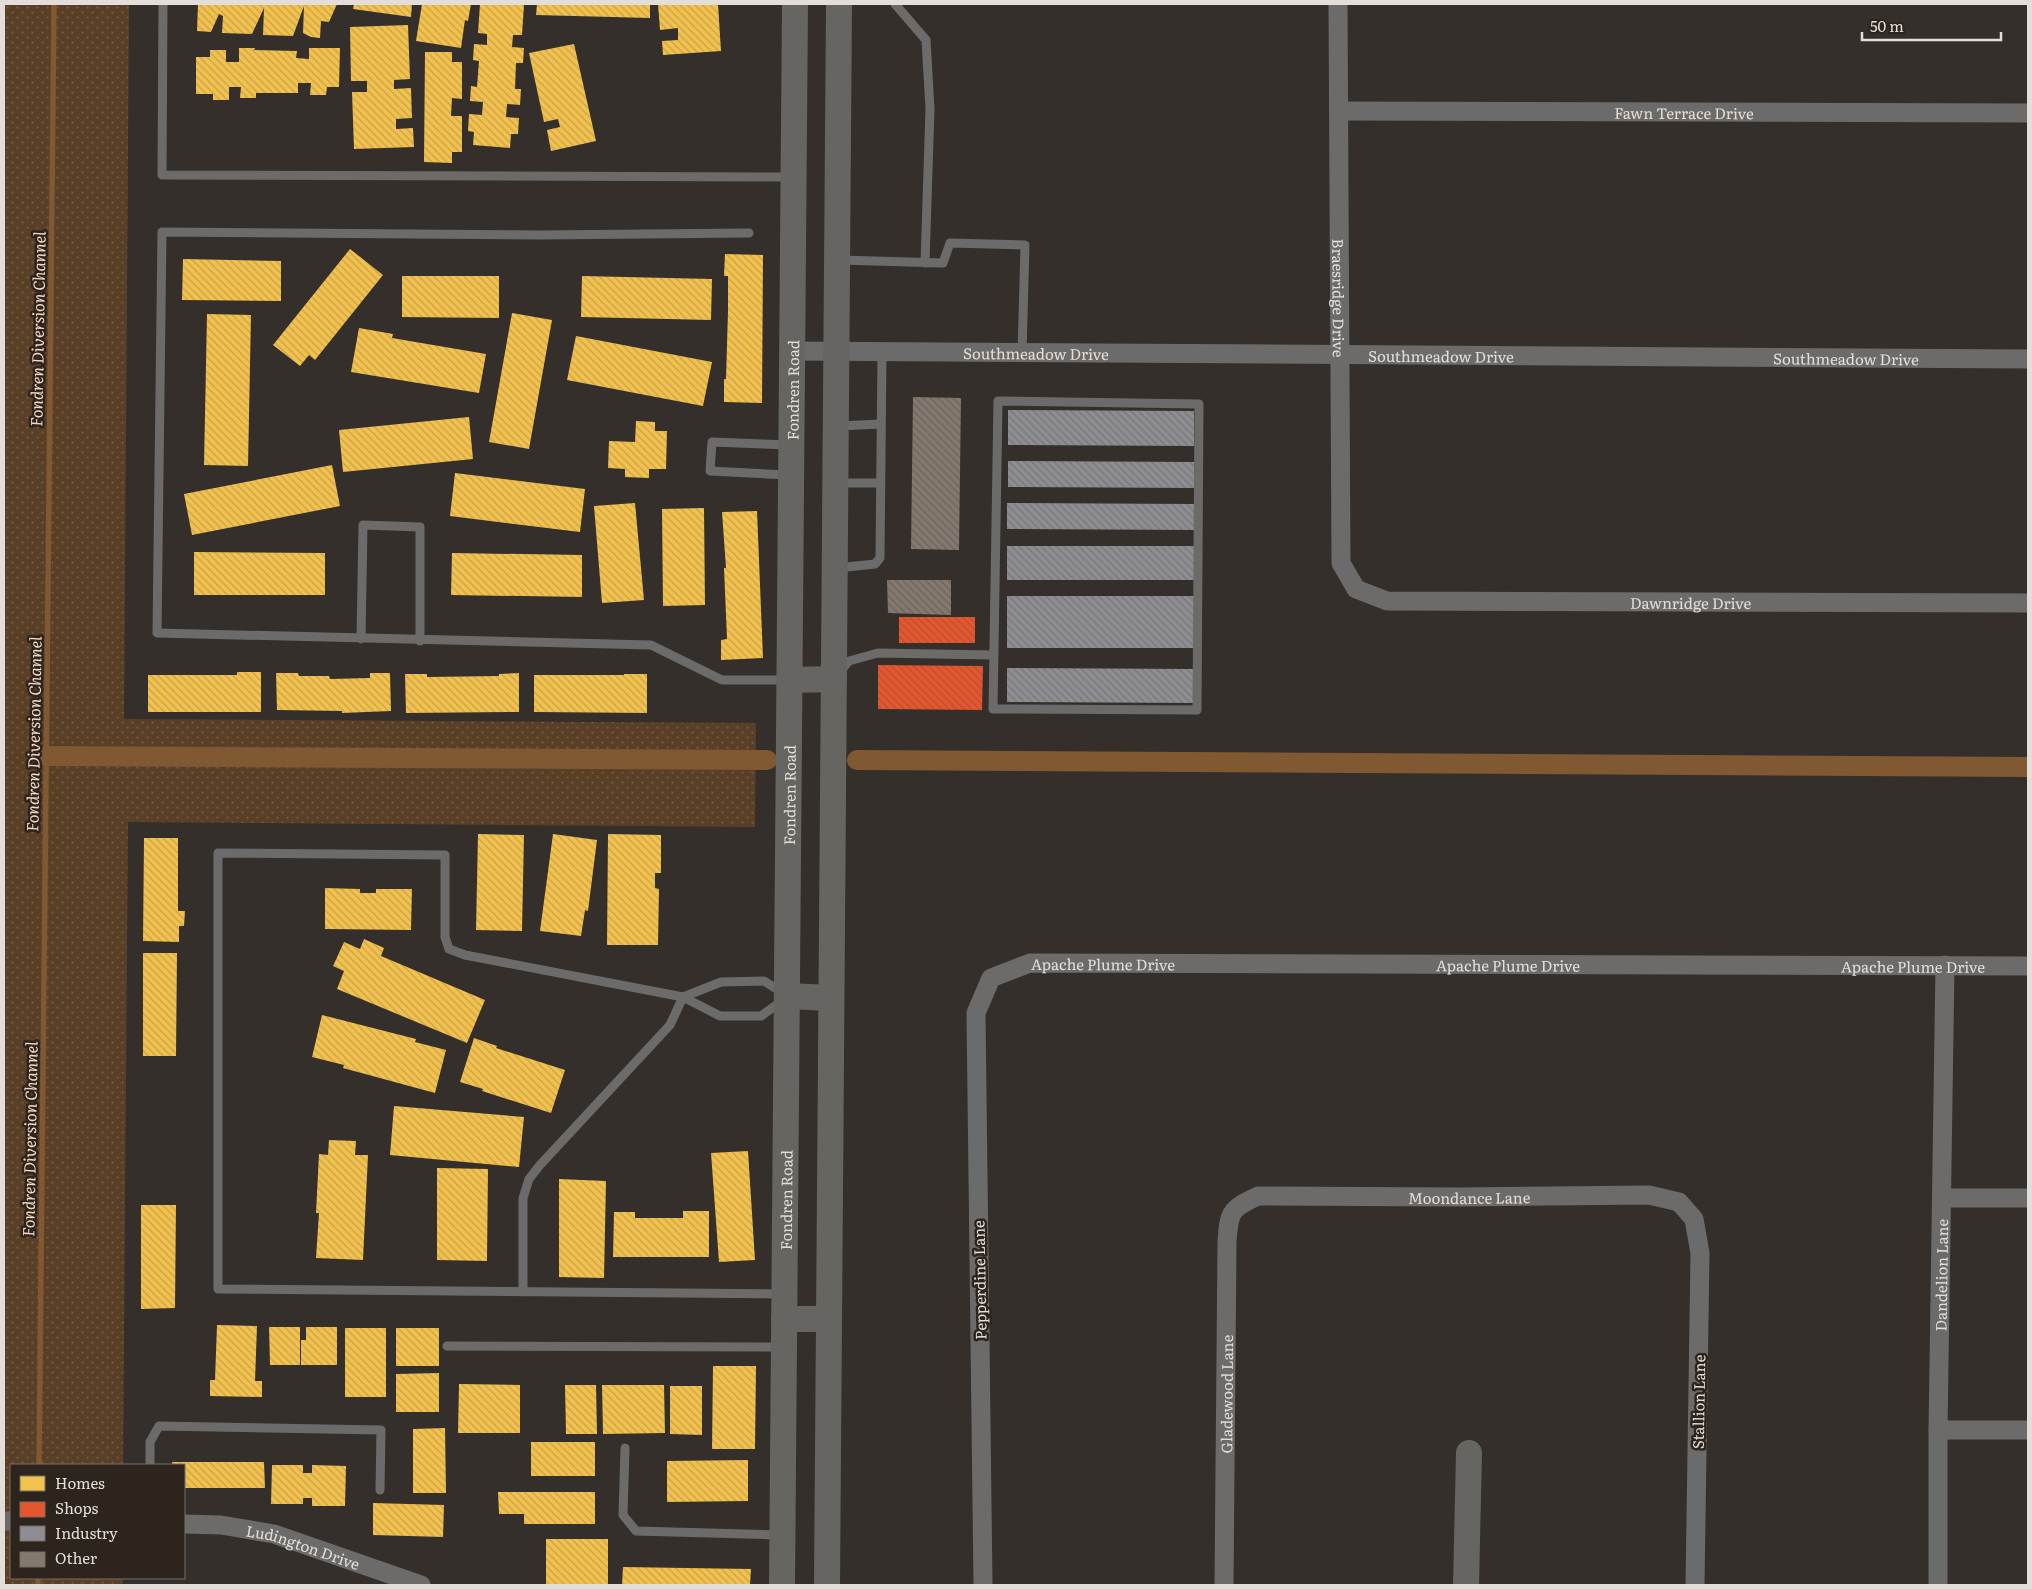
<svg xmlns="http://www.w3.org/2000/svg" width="2032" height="1589" font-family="Literata,serif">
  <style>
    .grass { fill: url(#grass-dots) }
    .homes { fill: url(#homes-back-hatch) }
    .shops { fill: url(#shops-back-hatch) }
    .industry { fill: url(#industry-back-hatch) }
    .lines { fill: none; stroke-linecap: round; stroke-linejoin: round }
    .stream { stroke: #805832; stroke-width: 5.5 }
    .canal { stroke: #805832; stroke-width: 20 }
    .building { fill: url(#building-back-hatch) }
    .lane { stroke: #6d6b6a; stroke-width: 9 }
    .street { stroke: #6d6b6a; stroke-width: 19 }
    .secondary { stroke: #676561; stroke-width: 26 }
    .labels { text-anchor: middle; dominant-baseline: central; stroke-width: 5; stroke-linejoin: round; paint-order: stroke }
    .street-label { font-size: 15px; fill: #e3ded9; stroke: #2c241d }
    .water-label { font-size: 16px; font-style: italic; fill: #f5dac2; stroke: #2c241d }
  </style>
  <defs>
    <pattern id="grass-dots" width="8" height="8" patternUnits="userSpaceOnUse" patternTransform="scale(1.25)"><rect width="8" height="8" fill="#593f26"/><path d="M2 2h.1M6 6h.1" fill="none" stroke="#715a45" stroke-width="1.8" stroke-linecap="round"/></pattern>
    <pattern id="homes-back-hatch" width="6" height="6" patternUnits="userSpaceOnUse" patternTransform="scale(1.25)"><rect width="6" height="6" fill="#f2c14e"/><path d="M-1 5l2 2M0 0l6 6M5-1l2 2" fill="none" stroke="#c6a24b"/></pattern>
    <pattern id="shops-back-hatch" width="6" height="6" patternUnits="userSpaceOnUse" patternTransform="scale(1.25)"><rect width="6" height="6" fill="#e4572e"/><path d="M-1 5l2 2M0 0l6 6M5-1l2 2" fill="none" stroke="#b45134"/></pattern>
    <pattern id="industry-back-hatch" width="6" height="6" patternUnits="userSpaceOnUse" patternTransform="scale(1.25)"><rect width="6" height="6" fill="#8d8d92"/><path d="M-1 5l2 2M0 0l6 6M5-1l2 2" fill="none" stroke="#77777a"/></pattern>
    <pattern id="building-back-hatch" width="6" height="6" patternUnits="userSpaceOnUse" patternTransform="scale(1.25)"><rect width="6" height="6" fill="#84796f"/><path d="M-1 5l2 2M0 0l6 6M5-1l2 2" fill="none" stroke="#6a635d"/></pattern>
  </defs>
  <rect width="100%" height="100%" fill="#342f2a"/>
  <!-- grass -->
  <path class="grass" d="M4,4H129L124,719L756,723L755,827L128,822L123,1465H11V1578H123L122,1585H4Z"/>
  <!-- homes -->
  <path class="homes" d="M198,4H337L329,22L321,21L320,38L311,37L303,33L304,6L293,36L263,35L264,8L252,34L222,33L223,16L219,14L211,32L197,31Z
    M354,4H412L411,17L353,9Z
    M422,4H471L468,21L465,20L461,48L416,41Z
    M480,4L524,5L522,35H513L512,47L524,48L523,63H516L515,89H521L520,105L507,104L506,117L519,118L518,134H511L510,148L473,145L474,132L468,131L469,114L482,115L483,102L470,101L471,86L477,87L479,61L473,60L474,44L487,45V34L478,33Z
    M537,4H650V18L536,15Z
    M658,4H718L721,51L663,55L662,41L678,40V28L660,30Z
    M408,25L410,79L394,80V89L411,88L412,118L396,119V129L413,128L414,147L354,149L352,92H367V81H351L350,27Z
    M574,44L596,141L551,151L547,130L560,127L558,119L544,122L529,53Z
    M239,48H255L254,50L297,51L296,58L309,59V48H340L339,87H327L326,95H310L311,83H298V93H256V98H240L241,87H229V100H213V94H196V57H210V50H226V62H239Z
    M425,52H452V62H462V99L452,98L451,116H462V152H452V163L424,162Z
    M350,249L383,275L315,360L309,355L300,366L273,345Z
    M725,254L763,255L762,403L724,402V379H726L728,311V276H724Z
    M183,259L281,261V301L182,300Z
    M402,276H499V318L402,317Z
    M582,276L712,279L711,320L581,317Z
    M512,313L552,320L529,449L489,442Z
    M207,314L251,315L248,466L204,465Z
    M359,328L393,334L392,338L486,354L479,393L351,372Z
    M576,336L712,362L703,406L567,380Z
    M469,417L473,459L343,472L339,430Z
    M636,421L655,422V431H667L666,469H649V478L625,477V469L608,468L609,441L635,442Z
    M332,465L340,506L192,535L184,494Z
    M455,473L585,489L580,532L450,516Z
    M635,503L644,600L602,603L594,506Z
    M704,508L705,605L663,606L662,509Z
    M757,511L763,658L721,660V640L727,639L724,568H726L722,512Z
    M194,552L325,553V595H194Z
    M452,553L582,555V597L451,595Z
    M237,672H261V712H148V675H237Z
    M276,673H298L299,676H329L330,679L370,678V673H390L391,711L342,713V711L277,710Z
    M519,673V712L406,713L405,674H427V677L499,676V674Z
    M624,674H647V713L534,712V675H624Z
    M478,834L524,835L522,931L476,930Z
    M553,834L597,840L588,911L585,910L581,936L540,931Z
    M608,834L661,835V873H655V888L659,889L658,945H607Z
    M144,838H178V911H185L184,926H179V942L143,941Z
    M325,888L360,889V893H376V889H412L411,930L325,929Z
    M364,939L384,948L381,956L485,1000L467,1043L337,989L344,971L333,966L344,942L360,949Z
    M143,953H177L176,1056H143Z
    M322,1015L416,1039L415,1042L446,1050L435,1093L343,1068L344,1065L312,1057Z
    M474,1038L497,1046L496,1048L565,1070L551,1113L482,1091L483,1089L460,1082Z
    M394,1106L524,1117L519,1167L390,1155Z
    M329,1140L356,1141L355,1155H368L363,1260L316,1258L319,1213H316L319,1154L328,1155Z
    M748,1151L755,1260L719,1262L711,1153Z
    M437,1168L488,1169L487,1261L437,1260Z
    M559,1179L606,1181L604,1278L559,1277Z
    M141,1205H176L175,1308L141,1309Z
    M683,1211H709V1257H613L614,1212H635V1218H683Z
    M217,1325L257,1326L255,1381H262V1397L210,1396V1380H215Z
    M269,1327H300V1365H270Z
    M306,1327H337V1365H301V1340H306Z
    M345,1328H386V1397H345Z
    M396,1328H439V1366H396Z
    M713,1366H756L755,1449H712Z
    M439,1373V1412H396V1374Z
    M459,1384L520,1385V1433H458Z
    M565,1385H596L597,1434H566Z
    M602,1385H664L665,1433L603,1434Z
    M670,1386H702V1435L670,1434Z
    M445,1428L446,1493H413V1429Z
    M531,1442H595V1476H531Z
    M748,1460V1501L667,1502V1461Z
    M172,1462H264L265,1488H184V1465H172Z
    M272,1465H303V1473H312V1465L346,1466L345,1506H312V1498H303V1504H271Z
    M498,1492H595V1524H524V1514H499Z
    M373,1503L444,1505L443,1537L373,1535Z
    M546,1539H608V1585H546Z
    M623,1567L751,1569L750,1585H622Z"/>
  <!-- shops -->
  <path class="shops" d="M899,617H975V643H899Z
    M878,665L983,666L982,710L878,709Z"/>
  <!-- industry -->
  <path class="industry" d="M1008,410L1194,411V446L1008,445Z
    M1008,461L1194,462V488L1008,487Z
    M1007,503L1194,504V530L1007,529Z
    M1007,546H1194V580H1007Z
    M1007,596H1194V648H1007Z
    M1007,668L1193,669V703L1007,702Z"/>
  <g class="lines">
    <!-- stream -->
    <path class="stream" d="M39,1465L54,4
      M38,1585V1578"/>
    <!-- canal -->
    <path class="canal" d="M47,756L767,760
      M857,760L2028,767"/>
  </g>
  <!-- building -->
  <path class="building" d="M913,397L961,398L959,550L911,549Z
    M887,580H951V615L888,613Z"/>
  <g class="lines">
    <!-- lane -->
    <path class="lane" d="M163,4L162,175L791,177
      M895,4L926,40L930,109L925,263
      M749,233L541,235L162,232L157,633L651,645L722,680H787
      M840,260L943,263L950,243L1025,245L1022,354
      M998,401L1199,404L1197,710L993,709Z
      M839,426L881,424
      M788,475L710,471L712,442L789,445
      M839,483H881
      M837,568L875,564L880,558L882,352
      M361,639L363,525L420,527V641
      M840,672L849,661L878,653L994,655
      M782,1001L761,1016H720L683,997L465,955L449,949L445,937V855L218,853V1289L782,1294
      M523,1292V1198L529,1179L540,1165L670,1025L683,997L721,982L764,981L783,993
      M447,1346L781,1347
      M625,1448L623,1515L636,1531L779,1535
      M150,1465V1442L159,1426L381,1430L380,1490"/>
    <!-- street -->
    <g class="street">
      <path id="s1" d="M1338,4L1341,563L1356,589L1387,601L2028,603"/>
      <path id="s2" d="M1339,111L2028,113"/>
      <path id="s3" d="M792,351L2028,359"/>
      <path d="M1942,1198H2028"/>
      <path d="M1938,1430H2028"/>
      <path d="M4,1521H11"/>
      <path id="s4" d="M184,1524L221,1525L274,1534L421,1585"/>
      <path id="s5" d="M983,1585L976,1013L991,978L1030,963L2028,966"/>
      <path id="s6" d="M1224,1585L1227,1242C1229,1212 1230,1209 1258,1196L1458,1197L1649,1195L1679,1202L1694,1219L1700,1253L1695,1585"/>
      <path id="s7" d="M1938,1585V1430L1945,965"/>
    </g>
    <!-- secondary -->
    <g class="secondary">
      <path d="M789,680L834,679"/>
      <path d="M788,996L831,998"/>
      <path d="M784,1319H829"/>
      <path id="s8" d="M782,1585L795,4"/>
      <path d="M827,1585L839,4"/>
      <path d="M1466,1585L1469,1453"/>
    </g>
  </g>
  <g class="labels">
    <!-- street labels -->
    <g class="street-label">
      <text stroke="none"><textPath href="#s2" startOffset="345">Fawn Terrace Drive</textPath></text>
      <text stroke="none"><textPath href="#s1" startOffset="294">Braesridge Drive</textPath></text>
      <text stroke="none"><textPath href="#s3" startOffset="244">Southmeadow Drive</textPath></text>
      <text stroke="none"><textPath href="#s3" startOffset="649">Southmeadow Drive</textPath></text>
      <text stroke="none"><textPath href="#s3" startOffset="1054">Southmeadow Drive</textPath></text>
      <text stroke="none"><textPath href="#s8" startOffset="1195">Fondren Road</textPath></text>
      <text stroke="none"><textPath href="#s1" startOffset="926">Dawnridge Drive</textPath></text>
      <text stroke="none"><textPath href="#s8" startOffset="790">Fondren Road</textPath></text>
      <text stroke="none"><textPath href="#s5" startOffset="725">Apache Plume Drive</textPath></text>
      <text stroke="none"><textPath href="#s5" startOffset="1130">Apache Plume Drive</textPath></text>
      <text stroke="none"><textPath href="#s5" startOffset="1535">Apache Plume Drive</textPath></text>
      <text stroke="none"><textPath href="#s6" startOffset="615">Moondance Lane</textPath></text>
      <text stroke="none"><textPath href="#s8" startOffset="385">Fondren Road</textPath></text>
      <text stroke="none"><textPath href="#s7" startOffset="310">Dandelion Lane</textPath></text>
      <text transform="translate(979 1280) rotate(-91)">Pepperdine Lane</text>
      <text stroke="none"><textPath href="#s6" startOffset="191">Gladewood Lane</textPath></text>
      <text transform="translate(1698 1402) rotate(-89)">Stallion Lane</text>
      <text stroke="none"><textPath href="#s4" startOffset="122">Ludington Drive</textPath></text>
    </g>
    <!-- water labels -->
    <g class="water-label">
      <text transform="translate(37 329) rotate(-89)">Fondren Diversion Channel</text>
      <text transform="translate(33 734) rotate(-89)">Fondren Diversion Channel</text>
      <text transform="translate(29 1139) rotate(-89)">Fondren Diversion Channel</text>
    </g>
  </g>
  <!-- border -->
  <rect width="2032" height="1589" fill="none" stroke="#e3ded9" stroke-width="10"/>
  <!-- legend -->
  <rect x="10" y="1464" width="175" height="115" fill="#2c241d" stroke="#756e68"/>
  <rect x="20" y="1476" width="25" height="15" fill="#f2c14e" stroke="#756e68"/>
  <text x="55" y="1489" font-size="15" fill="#e3ded9">Homes</text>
  <rect x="20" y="1502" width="25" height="15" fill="#e4572e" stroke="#756e68"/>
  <text x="55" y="1514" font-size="15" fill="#e3ded9">Shops</text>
  <rect x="20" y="1526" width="25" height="15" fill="#8d8d92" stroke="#756e68"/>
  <text x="55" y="1539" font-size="15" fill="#e3ded9">Industry</text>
  <rect x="20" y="1552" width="25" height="15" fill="#84796f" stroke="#756e68"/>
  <text x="55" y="1564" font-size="15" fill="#e3ded9">Other</text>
  <!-- scale -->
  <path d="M1862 32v8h139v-8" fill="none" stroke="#e3ded9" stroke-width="2.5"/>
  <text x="1870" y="32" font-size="15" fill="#e3ded9" stroke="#2c241d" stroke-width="4" paint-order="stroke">50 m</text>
</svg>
